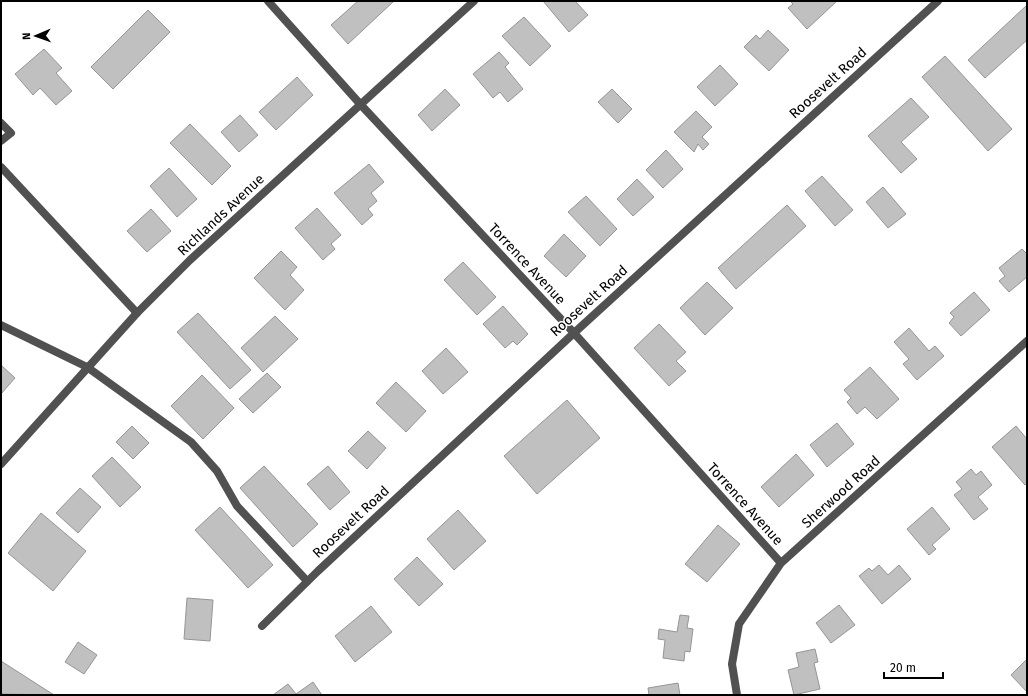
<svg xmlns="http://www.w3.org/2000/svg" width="1028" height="696" font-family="'Fira Sans',sans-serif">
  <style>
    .building { fill: #c0c0c0; stroke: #959595 }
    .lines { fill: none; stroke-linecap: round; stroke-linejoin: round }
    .service { stroke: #515151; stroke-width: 8 }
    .minor { stroke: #515151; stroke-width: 8 }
    .labels { text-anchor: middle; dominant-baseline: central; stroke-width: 3; stroke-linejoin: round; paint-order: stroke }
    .street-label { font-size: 14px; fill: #000; stroke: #fff }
  </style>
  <rect width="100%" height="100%" fill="#fff"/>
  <!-- building -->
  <path class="building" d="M358,1H394L348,44L331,25Z
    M543,1H575L588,15L569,32Z
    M790,1H837L807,29L788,8L793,4Z
    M1027,5V40L985,78L968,60Z
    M148,10L170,32L113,89L91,67Z
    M524,17L551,46L530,66L502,36Z
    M768,30L789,50L769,71L744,47L756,35L760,39Z
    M44,49L62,68L56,73L72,91L56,105L40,88L33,95L15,74Z
    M499,52L509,63L505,67L523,89L508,102L500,92L493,98L473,74Z
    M945,56L1012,129L988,151L922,77Z
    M720,65L738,84L715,106L697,87Z
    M297,77L313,95L276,130L259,112Z
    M445,89L460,105L432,131L418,115Z
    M612,89L632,109L618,123L598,102Z
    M911,98L929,117L901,142L917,159L901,173L868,136Z
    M696,111L712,127L702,137L709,144L703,150L698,144L694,152L674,132Z
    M240,115L258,135L239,152L221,132Z
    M190,124L231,166L212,185L170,143Z
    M666,150L683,169L663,188L646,170Z
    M369,164L384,182L371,193L377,201L368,209L373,215L362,225L334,193Z
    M169,168L197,199L177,217L150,186Z
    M822,176L853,210L835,226L805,191Z
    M637,179L654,197L633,216L617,199Z
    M883,187L906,214L888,228L866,202Z
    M586,196L617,229L600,246L568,212Z
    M787,205L806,226L736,289L718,268Z
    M317,208L341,235L331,244L335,249L323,260L295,228Z
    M151,209L171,231L147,252L127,231Z
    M564,234L586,256L566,277L544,256Z
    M1022,249L1027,254V277L1009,292L999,281L1005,276L999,268Z
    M281,251L297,267L290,275L304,290L285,310L254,278Z
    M463,262L496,297L477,315L444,280Z
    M707,282L733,308L705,335L680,308Z
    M974,292L990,310L961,336L949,323L954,317L950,313Z
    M503,306L528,334L517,345L513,341L505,348L483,324Z
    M198,313L251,370L230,389L177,332Z
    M275,316L298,339L263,372L241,348Z
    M659,324L686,352L676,361L686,371L669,386L634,348Z
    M909,328L929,351L935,346L944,356L917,380L903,364L909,359L894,342Z
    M446,348L468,372L443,394L422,371Z
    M1,365L15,378L1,394Z
    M870,367L899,399L877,419L865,407L857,414L847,402L851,398L844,390Z
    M267,373L281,387L253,413L239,399Z
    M202,375L234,408L203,439L171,406Z
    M396,382L426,411L406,432L376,403Z
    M567,400L600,438L537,494L504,456Z
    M837,423L854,444L827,467L810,445Z
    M132,426L149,443L133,459L116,442Z
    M1016,426L1027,439V483L1025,485L992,447Z
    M368,431L386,448L367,469L348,451Z
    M796,454L814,475L779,507L761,487Z
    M112,457L141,487L120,507L92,476Z
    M264,466L318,524L293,547L240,488Z
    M328,466L350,492L330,510L307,484Z
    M971,469L976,475L981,471L992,485L978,497L988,509L974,520L954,495L962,489L956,482Z
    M80,488L101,507L78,533L56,513Z
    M220,507L273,565L248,588L195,530Z
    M932,507L950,529L932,545L936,549L929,555L907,529Z
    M458,510L486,541L454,570L427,539Z
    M41,513L86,551L53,591L8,553Z
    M718,525L740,544L707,582L685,564Z
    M417,557L443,584L419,606L394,579Z
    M879,565L888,575L899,565L911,579L882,604L859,576L869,568L872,571Z
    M187,598L213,600L210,641L184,639Z
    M839,605L855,625L831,643L816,623Z
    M371,606L392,632L355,662L335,636Z
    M680,615L689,616L687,628L693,629L690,652L685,651L684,661L663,658L665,640L658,639L659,629L677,632Z
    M78,642L97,655L84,674L65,662Z
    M815,649L818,662L814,663L820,689L794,695L788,670L799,667L796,653Z
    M1027,659V692L1011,675Z
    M1,661L54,695L1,694Z
    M313,682L322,695H273L288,684L296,694Z
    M678,683L680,695H649L648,688Z"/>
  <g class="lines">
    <!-- service -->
    <path class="service" d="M1,123L11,133L1,141
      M1,167L137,313
      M87,367L191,442L217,471L237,506L307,581"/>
    <!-- minor -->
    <path class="minor" d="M268,1L361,105L574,333L781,563
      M1,325L87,367
      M1,464L137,313L190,260L474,1
      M262,626L318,571L574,333L938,1
      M737,695L732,664L739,624L781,563L1027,341"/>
  </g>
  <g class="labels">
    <!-- street labels -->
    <g class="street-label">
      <text transform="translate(828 83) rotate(-42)">Roosevelt Road</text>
      <text transform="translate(221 215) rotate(-43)">Richlands Avenue</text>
      <text transform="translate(527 264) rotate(47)">Torrence Avenue</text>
      <text transform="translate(589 301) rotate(-42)">Roosevelt Road</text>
      <text transform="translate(841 492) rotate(-42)">Sherwood Road</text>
      <text transform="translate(745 504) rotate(48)">Torrence Avenue</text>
      <text transform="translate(351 522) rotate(-43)">Roosevelt Road</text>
    </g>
  </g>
  <!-- border -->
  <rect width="1028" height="696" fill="none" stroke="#000000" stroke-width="4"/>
  <!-- north arrow -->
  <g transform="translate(36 36) rotate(268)" stroke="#ffffff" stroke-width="3" paint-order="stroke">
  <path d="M0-3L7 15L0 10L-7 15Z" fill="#000000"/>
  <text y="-6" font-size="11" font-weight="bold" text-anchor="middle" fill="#000000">N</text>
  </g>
  <!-- scale -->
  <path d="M884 672v6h59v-6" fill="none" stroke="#000000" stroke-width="2"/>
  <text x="890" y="672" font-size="12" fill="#000000" stroke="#ffffff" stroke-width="3" paint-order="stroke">20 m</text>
</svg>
